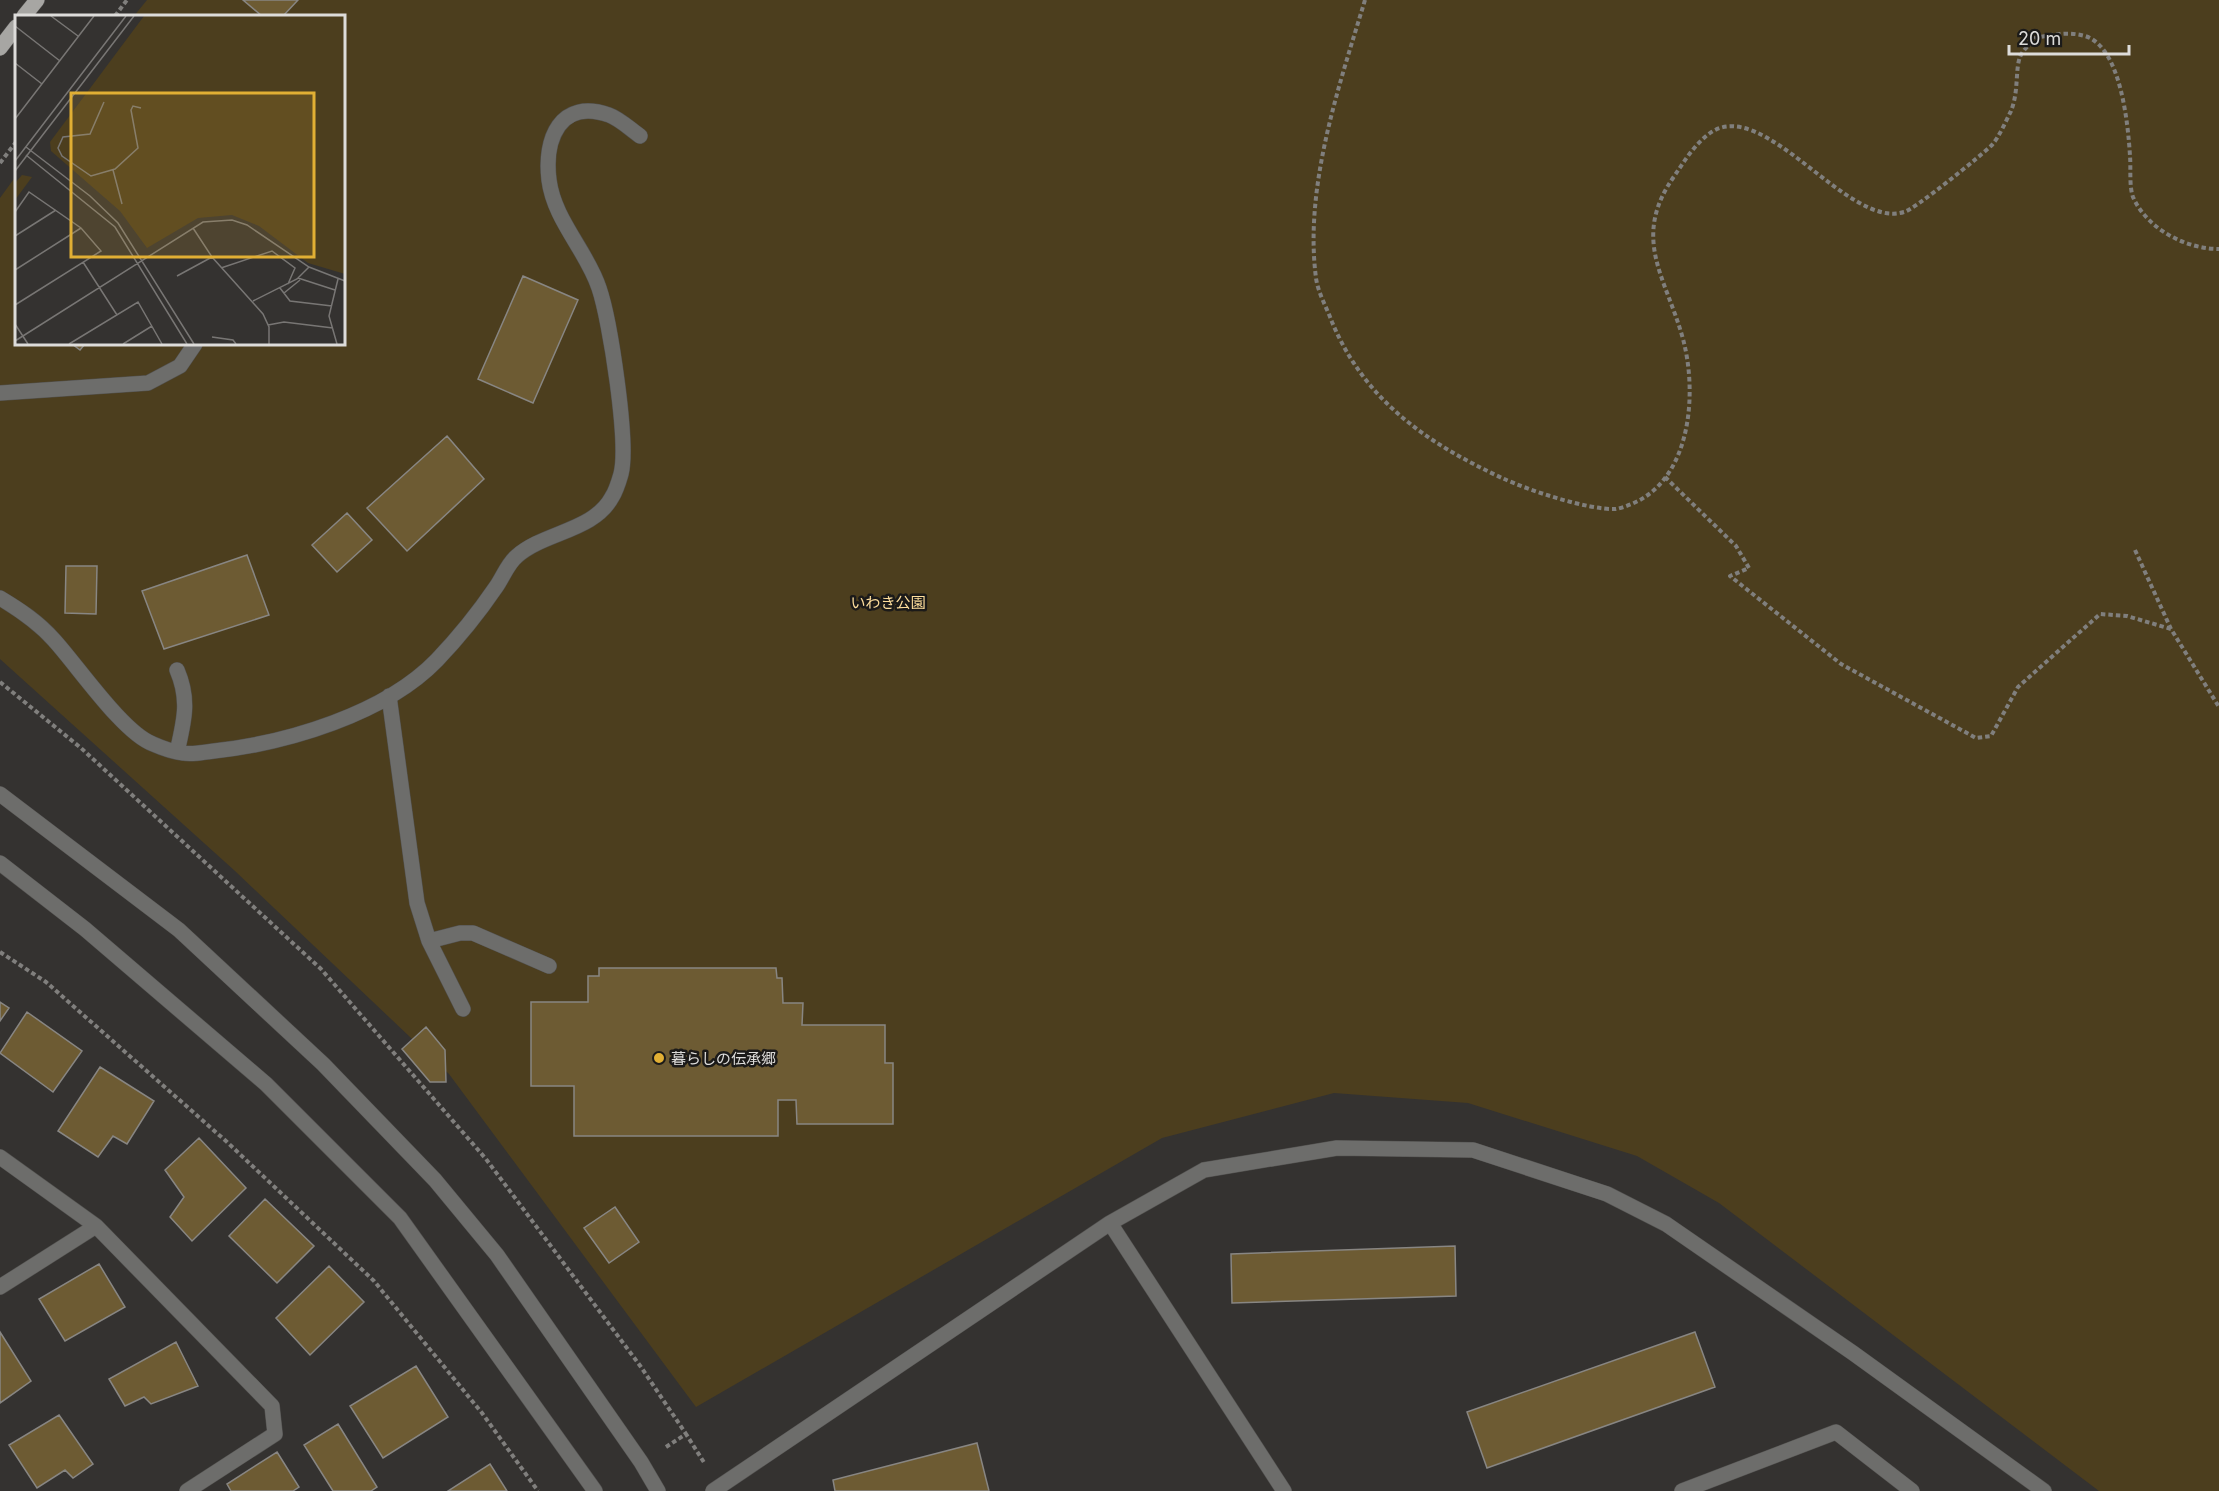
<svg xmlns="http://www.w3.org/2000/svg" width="2219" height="1491" font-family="Inter,'Noto Sans JP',sans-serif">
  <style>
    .green { fill: #4c3e1e }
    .building { fill: #6d5b33; stroke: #888683; stroke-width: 1.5 }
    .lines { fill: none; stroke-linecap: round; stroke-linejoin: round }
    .minor-casing { stroke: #52514f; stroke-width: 16 }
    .major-casing { stroke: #52514f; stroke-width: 16 }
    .path { stroke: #807f7d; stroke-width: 4; stroke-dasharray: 4.5 3; stroke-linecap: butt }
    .minor { stroke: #6d6d6b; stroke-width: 15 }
    .major { stroke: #a7a6a3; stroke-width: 15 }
    .poi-dot { fill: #e1af34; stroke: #1b1a19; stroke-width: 2 }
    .labels { text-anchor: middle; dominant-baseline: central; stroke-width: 5; stroke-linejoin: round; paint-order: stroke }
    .park-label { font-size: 15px; fill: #ffdf9c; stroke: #1b1a19 }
    .poi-label { font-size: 15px; fill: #dddcda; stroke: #1b1a19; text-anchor: start }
    .inset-road { fill: none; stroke: #787674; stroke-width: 1.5 }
    .view { fill: #e1af34; fill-opacity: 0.15; stroke: #e1af34; stroke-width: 3 }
    .inset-edge { fill: none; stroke: #dddcda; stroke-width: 3 }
  </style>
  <rect width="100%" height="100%" fill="#343230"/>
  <!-- green -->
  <path class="green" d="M147,0H2219V1491H2099L1719,1203L1637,1156L1468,1103L1334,1093L1162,1138L696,1407L449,1074L235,871L0,659V198L16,176V344H344V16H134Z"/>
  <!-- building -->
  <path class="building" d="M243,0H298L283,16H262Z
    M523,276L578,300L533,403L478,379Z
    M72,344H85L80,350Z
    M447,436L484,479L407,551L367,508Z
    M347,513L372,540L337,572L312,545Z
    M247,555L269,615L164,649L142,591Z
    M66,566H97L96,614L65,613Z
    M599,968H776L777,978H782L783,1003H803L802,1025H885V1063H893V1124H797L796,1100H778V1136H574V1086H531V1002H588V976H599Z
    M0,1002L9,1008L0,1021Z
    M27,1012L82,1051L53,1092L0,1053Z
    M426,1027L445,1050L446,1082H430L402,1049Z
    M100,1067L154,1101L127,1144L113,1136L98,1157L58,1131Z
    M199,1138L246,1188L192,1241L170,1217L184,1197L165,1170Z
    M265,1199L314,1246L277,1283L229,1236Z
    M615,1207L639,1242L609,1263L584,1228Z
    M1455,1246L1456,1296L1232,1303L1231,1254Z
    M99,1264L125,1307L65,1341L39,1299Z
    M329,1266L364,1302L310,1355L276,1318Z
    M0,1332L31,1381L0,1403Z
    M1695,1332L1715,1387L1487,1468L1467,1412Z
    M176,1342L198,1386L151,1404L144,1397L125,1406L109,1379Z
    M416,1366L448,1417L383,1458L350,1406Z
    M59,1415L93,1464L73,1478L65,1470L37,1488L9,1445Z
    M338,1424L377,1487L371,1491H333L304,1445Z
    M977,1443L989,1491H835L833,1480Z
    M277,1452L299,1487L293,1491H231L227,1484Z
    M490,1464L507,1491H448Z"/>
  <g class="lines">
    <defs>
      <path id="minor" d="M0,393L148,383L180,366L195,344
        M0,598C20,610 38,622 54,640C77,665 123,733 153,744C162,748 173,752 183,753C192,755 204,752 214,751C287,743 385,714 437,660C458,638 479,612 496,587C503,577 508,563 517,556C544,532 594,531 612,497C616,491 619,481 621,474C629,443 610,320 599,288C587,251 554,220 549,180C544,139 560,98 609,115C620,119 630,129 640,136
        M177,670C190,700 184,721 177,752
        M389,696L417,903L429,941L463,1009
        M0,794L179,930L323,1064L435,1180L497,1255L641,1462L658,1491
        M0,863L85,929L266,1084L400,1218L595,1491
        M429,941L460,933H473L549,966
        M0,1157L96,1226L272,1406L275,1434L187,1491
        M1110,1223L1284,1491
        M0,1287L96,1226
        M713,1491L1110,1223L1204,1170L1337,1148L1473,1150L1607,1194L1666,1224L1853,1353L2044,1491
        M1682,1491L1836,1432L1912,1491"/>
      <path id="major" d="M24,16L37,0
        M0,48L16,27"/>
    </defs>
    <!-- minor casing -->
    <use href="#minor" class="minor-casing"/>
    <!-- major casing -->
    <use href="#major" class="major-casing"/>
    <!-- path -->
    <path class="path" d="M1365,0C1339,86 1304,187 1316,278C1318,293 1327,308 1332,322C1365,401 1427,443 1502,478C1528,490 1587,510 1616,509C1622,508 1632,504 1638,501C1692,473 1697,391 1683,339C1666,277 1630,238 1675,175C1685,160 1695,144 1710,133C1764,95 1848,230 1904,212C1914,210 1983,154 1992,145C1999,137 2006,121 2011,111C2019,91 2015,70 2020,57C2022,51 2031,43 2035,38C2052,35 2067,31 2085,36C2121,47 2128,124 2130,156C2131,168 2129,186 2133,197C2147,229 2186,249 2219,249
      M115,16L127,0
      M0,163L16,142
      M1665,477L1736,546L1749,568L1730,576L1841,664L1976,738L1991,736L2018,687L2100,614L2127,616L2171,629
      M2135,550L2171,629L2219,707
      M0,682L81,748L321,969L486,1159L641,1367L686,1434
      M0,952L46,982L227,1142L374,1281L482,1413L538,1491
      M666,1447L686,1434L705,1464"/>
    <!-- minor -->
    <use href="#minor" class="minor"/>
    <!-- major -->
    <use href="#major" class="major"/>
  </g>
  <!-- markers -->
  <circle class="poi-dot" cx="659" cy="1058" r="6"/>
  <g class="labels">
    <!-- park labels -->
    <g class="park-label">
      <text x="888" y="602">いわき公園</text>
    </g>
    <!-- poi labels -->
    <g class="poi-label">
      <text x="671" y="1058">暮らしの伝承郷</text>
    </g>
  </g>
  <!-- overview -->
  <g transform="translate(15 15)">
    <rect width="330" height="330" fill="#343230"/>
    <path d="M129,1H330V259L293,248L244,211L217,200L183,203L132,233L105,196L36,136L35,127ZM7,160L17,162L0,185V168Z" fill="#4c3e1e"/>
    <path class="inset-road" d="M36,1L63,21M0,11L45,46M0,48L27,69M89,87L75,119L48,122L43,133L47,141L76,161L100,154L123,133L116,95L118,91L126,93M0,104L79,1M11,132L75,181L103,208L179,329M11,140L100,212L172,329M0,146L111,1M98,155L107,189M0,156L119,1M0,197L14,177L66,213L86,236L0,290M178,213L197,242L248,299L254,312V329M0,221L41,195M68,247L102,300M206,253L257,236L280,253L273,269M0,255L66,213M162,261L197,242M283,263L320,275M265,273L275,286L317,291M269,278L285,265M238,286L282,264L294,252M0,309L13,329M253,310L269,307L318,313M197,322L218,325L221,329M0,326L188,207L217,205L232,210L294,252L330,266M54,329L123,287L147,329M108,329L137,311M322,329L314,301L323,264"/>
    <path class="view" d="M56,78H299V242H56Z"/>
    <rect width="330" height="330" class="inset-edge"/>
  </g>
  <!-- scale -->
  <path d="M2009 45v9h120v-9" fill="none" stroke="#dddcda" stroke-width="3"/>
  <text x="2018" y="45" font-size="18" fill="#dddcda" stroke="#1b1a19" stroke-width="4.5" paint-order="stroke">20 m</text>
</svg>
